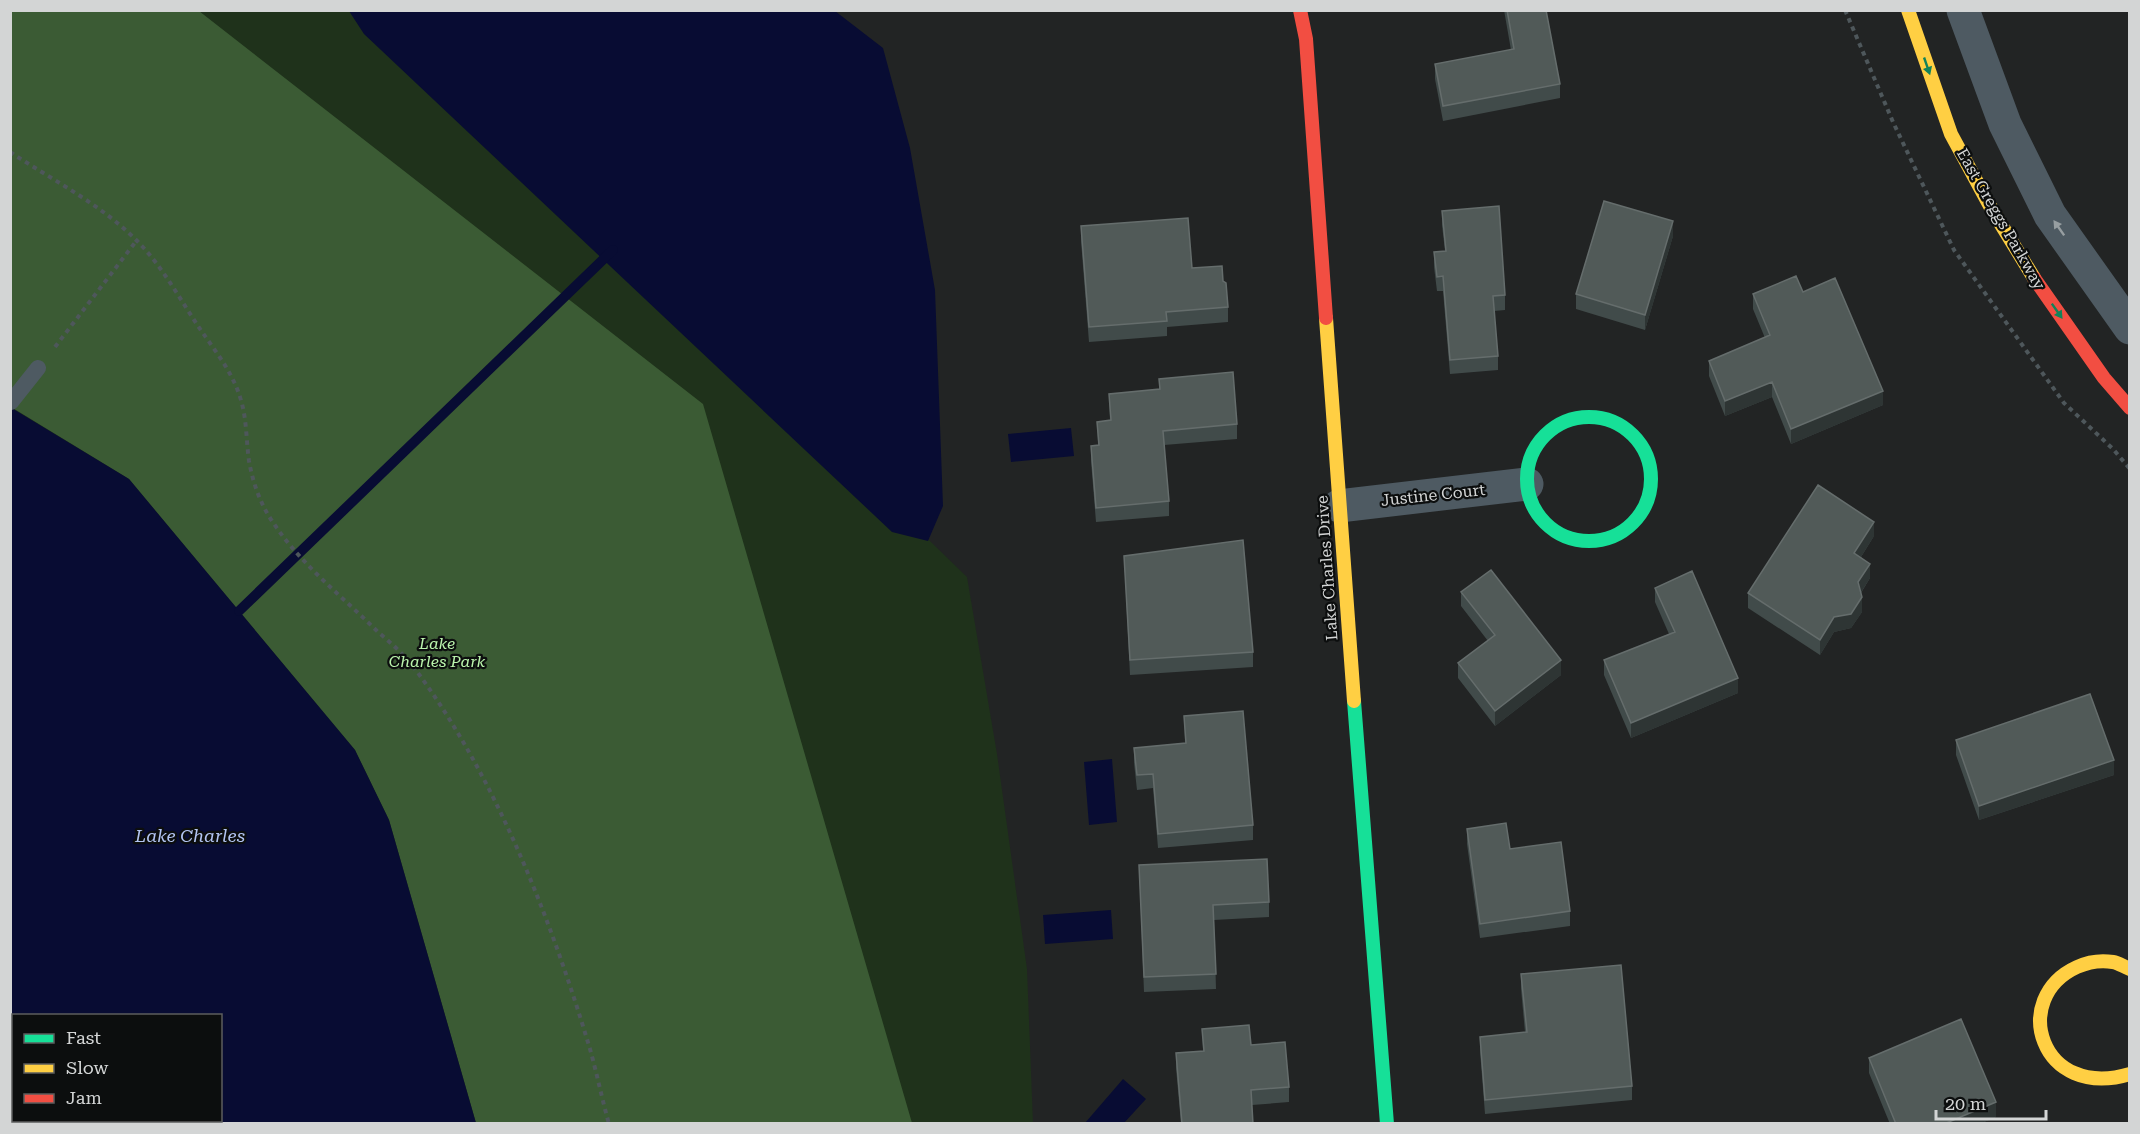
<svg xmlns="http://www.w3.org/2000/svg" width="2140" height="1134" font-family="'Roboto Serif',serif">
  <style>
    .green { fill: #1f321b; fill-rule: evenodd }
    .forest { fill: #3b5b34 }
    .water { fill: #080c33; fill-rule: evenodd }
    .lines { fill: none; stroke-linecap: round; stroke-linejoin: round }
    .stream { stroke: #080c33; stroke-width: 10 }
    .path { stroke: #4e575b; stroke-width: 4; stroke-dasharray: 4.5 4.5; stroke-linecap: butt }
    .lane { stroke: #4e5a62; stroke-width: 16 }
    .street { stroke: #4e5a62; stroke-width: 33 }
    .fast { stroke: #16e098; stroke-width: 14 }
    .slow { stroke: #ffcf43; stroke-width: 14 }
    .jam { stroke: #f24e42; stroke-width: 14 }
    .wall { fill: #414b4a }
    .shaded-wall { fill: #2e3534 }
    .building { fill: #515a58; stroke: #656d6c; stroke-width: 1.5 }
    .oneway { fill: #12825a }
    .oneway2 { fill: #979ea1 }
    .labels { text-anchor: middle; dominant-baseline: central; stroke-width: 4.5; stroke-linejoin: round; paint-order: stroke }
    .street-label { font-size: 16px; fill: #d3d5d5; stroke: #0c0e0e }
    .park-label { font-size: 16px; font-style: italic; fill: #bbf5ad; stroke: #0c0e0e }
    .water-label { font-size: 18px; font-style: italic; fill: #b3c5f3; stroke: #0c0e0e }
  </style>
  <rect width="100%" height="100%" fill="#222424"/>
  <!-- green -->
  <path class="green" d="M10,11H384L967,577L997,754L1027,969L1033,1123H11ZM14,1016H220V1120H14Z"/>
  <!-- forest -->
  <path class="forest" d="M10,11H199L703,404L912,1123H476L389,820L355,750L129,479L11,407Z"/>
  <!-- water -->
  <path class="water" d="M349,11H835L883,48L910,148L935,290L943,506L928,541L892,532L364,34Z
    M10,407L129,479L355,750L389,820L476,1123H11ZM14,1016H220V1120H14Z
    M1071,428L1074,456L1011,462L1008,434Z
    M1112,759L1117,822L1089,825L1084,762Z
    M1111,910L1113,939L1045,944L1043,915Z
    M1123,1079L1146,1099L1124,1123H1085Z"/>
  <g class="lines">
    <!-- stream -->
    <path class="stream" d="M239,611L613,250"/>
    <!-- path -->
    <path class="path" d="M1845,10L1893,122L1954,250L2064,403L2113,449L2130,469
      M10,152C54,181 104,206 140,244C163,268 180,299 198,326C213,348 232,371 240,397C247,418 246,440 249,461C253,483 260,503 272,521C301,565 342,596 378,632C390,642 402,653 412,665C495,774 551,919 590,1049C597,1074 602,1099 609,1124
      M55,347L137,240"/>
    <!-- lane -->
    <path class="lane" d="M11,402L38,368"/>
    <!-- street -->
    <path class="street" d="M1963,10L2005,124L2050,215L2130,328
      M1339,506L1527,484"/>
    <!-- fast -->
    <path class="fast" d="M1527 479a62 62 0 1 1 124 0a62 62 0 1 1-124 0Z
      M1354,701L1387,1124"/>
    <!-- slow -->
    <path class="slow" d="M1908,10L1951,134L1991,208L2034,278
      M1326,318L1354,701
      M2130,969C2124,967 2119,963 2113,962C2101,960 2088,962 2077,967C2009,998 2040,1101 2130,1074"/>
    <!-- jam -->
    <path class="jam" d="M1300,10L1306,39L1326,318
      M2034,278L2104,378L2130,408"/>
  </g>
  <!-- wall -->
  <path class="wall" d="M1504,10H1546L1560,84V98L1443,121L1435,79V64L1511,50Z
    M1442,211L1505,295V310L1494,311L1498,356V370L1450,374L1443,291H1437L1434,267V252L1445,251L1442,225Z
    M1081,226L1223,281L1228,307V322L1167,327V336L1089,342L1081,241Z
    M1673,236L1645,330L1576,309V294Z
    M1803,292L1883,405L1791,444L1772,397L1725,416L1709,376V361L1765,338L1753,309V294Z
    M1159,379L1237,424V439L1164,445L1169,501V516L1096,522L1091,461V446L1098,445L1097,422L1110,421L1109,394L1159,389Z
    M1874,536L1861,557L1870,578L1861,593L1862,612L1851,628L1834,632L1820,655L1748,608V593Z
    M1124,556L1253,652V667L1130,675Z
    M1655,588L1738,693L1631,738L1604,675V660L1669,634L1655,602Z
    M1461,592L1561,675L1495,726L1458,678V663L1488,641L1461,606Z
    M1184,716L1253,825V840L1158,848L1153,788L1137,790L1134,763V748L1185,743Z
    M1956,740L2114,775L1979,820L1956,755Z
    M1467,829L1510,849L1570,911V926L1480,938L1467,844Z
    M2130,853V872L2128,870V856Z
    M1139,865L1269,902V917L1214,920L1216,989L1144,992Z
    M1521,974L1632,1086V1100L1485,1114L1480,1051V1037L1525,1032L1521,989Z
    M1202,1029L1251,1045L1289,1087V1102L1252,1105L1253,1124H1181L1176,1068V1053L1203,1051Z
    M1869,1058L1996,1117L1979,1124H1890L1869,1073Z"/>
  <!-- shaded-wall -->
  <path class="shaded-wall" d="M1673,221V236L1645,330V315Z
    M1772,382V397L1725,416V401Z
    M1883,391V405L1791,444V429Z
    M1874,522V536L1854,568V553Z
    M1870,564V578L1858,597V582Z
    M1862,597V612L1851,628L1834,632L1820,655V640L1834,617Z
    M1561,660V675L1495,726V711Z
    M1738,678V693L1631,738V723Z
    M2114,760V775L1979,820V806Z
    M1996,1102V1117L1979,1124H1944Z"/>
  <!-- building -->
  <path class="building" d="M1507,10H1546L1560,84L1443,106L1435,64L1514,49Z
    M1604,201L1673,221L1645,315L1576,294Z
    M1499,206L1505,295L1493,296L1498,356L1450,360L1443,276L1437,277L1434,252L1446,251L1442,211Z
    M1188,218L1192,268L1222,266L1223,281L1226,283L1228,307L1166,312L1167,321L1089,327L1081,226Z
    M1796,276L1803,292L1835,278L1883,391L1791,429L1772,382L1725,401L1709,361L1770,335L1753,294Z
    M1233,372L1237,424L1163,431L1169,501L1096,508L1091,446L1099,445L1097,422L1111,420L1109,394L1160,389L1159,379Z
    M1818,485L1874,522L1854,553L1870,564L1858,582L1862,597L1851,614L1834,617L1820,640L1748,593Z
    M1243,540L1253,652L1130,660L1124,556Z
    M1491,570L1561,660L1495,711L1458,663L1495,635L1461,592Z
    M1692,571L1738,678L1631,723L1604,660L1675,632L1655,588Z
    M2090,694L2114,760L1979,806L1956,740Z
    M1243,711L1253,825L1158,834L1153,774L1137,775L1134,748L1186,743L1184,716Z
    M1506,823L1510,849L1561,842L1570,911L1480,924L1467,829Z
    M1267,859L1269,902L1213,905L1216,974L1144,977L1139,865Z
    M1621,965L1632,1086L1485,1100L1480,1037L1527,1032L1521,974Z
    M1961,1019L1996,1102L1944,1124H1896L1869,1058Z
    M1249,1025L1251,1045L1285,1042L1289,1087L1251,1090L1253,1124H1182L1176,1053L1204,1051L1202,1029Z"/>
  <!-- one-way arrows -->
  <defs><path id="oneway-solid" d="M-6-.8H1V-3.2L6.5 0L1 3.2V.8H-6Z" transform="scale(1.5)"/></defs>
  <g class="oneway">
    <use href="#oneway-solid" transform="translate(1927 66) rotate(71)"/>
    <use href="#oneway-solid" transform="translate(2057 311) rotate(55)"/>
  </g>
  <use class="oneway2" href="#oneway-solid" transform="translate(2059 228) rotate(-125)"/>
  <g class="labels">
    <!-- street labels -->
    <g class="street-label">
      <text transform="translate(2001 219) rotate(60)">East Greggs Parkway</text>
      <text transform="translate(1433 495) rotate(-6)">Justine Court</text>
      <text transform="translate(1327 568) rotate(-94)">Lake Charles Drive</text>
    </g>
    <!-- park labels -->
    <g class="park-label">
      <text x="437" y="643">Lake<tspan x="437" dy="18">Charles Park</tspan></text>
    </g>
    <!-- water labels -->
    <g class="water-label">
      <text x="190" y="835">Lake Charles</text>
    </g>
  </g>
  <!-- border -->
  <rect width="2140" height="1134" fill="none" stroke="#d3d5d5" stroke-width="24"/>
  <!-- legend -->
  <rect x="12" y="1014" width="210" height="108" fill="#0c0e0e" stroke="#5c5e5e" stroke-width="1.5"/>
  <rect x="24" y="1034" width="30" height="9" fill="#16e098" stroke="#5c5e5e" stroke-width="1.5"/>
  <text x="66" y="1044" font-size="18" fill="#d3d5d5">Fast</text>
  <rect x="24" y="1064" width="30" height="9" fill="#ffcf43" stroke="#5c5e5e" stroke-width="1.5"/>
  <text x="66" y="1074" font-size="18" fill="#d3d5d5">Slow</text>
  <rect x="24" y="1094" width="30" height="9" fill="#f24e42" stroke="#5c5e5e" stroke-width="1.5"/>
  <text x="66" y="1104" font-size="18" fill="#d3d5d5">Jam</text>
  <!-- scale -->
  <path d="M1936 1110v9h110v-9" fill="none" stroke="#d3d5d5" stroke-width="3"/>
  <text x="1945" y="1110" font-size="18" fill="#d3d5d5" stroke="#0c0e0e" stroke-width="4.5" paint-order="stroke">20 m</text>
</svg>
